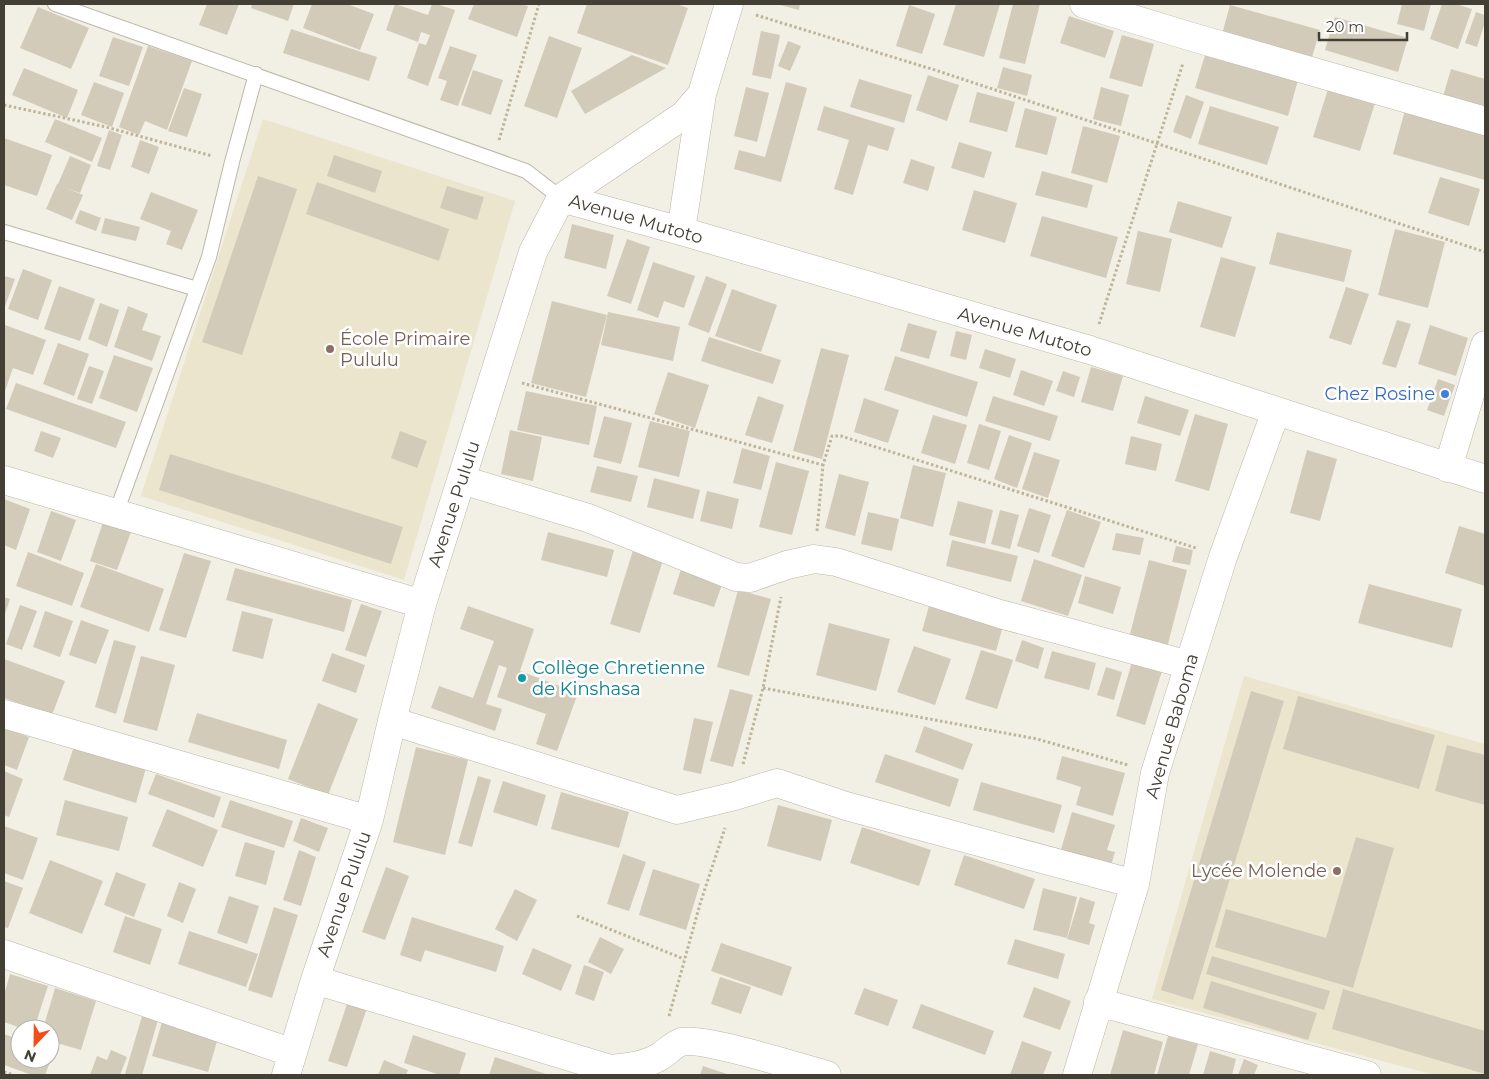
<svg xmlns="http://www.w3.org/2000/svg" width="1489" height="1079" font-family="Montserrat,sans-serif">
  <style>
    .education { fill: #ebe5ce }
    .building { fill: #d3cbba }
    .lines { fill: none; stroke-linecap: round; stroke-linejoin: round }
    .service-casing { stroke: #bdb7a7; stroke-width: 16 }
    .minor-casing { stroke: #bdb7a7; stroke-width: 29 }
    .path { stroke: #beb499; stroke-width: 3; stroke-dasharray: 2.5 2.5; stroke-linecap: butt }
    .service { stroke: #fff; stroke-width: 14 }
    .minor { stroke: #fff; stroke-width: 28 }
    .education-dot { fill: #8d6e63; stroke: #fff; stroke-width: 2 }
    .shop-dot { fill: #3f7fe0; stroke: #fff; stroke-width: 2 }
    .culture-dot { fill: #0f9aa8; stroke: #fff; stroke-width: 2 }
    .labels { text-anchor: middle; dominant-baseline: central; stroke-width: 5; stroke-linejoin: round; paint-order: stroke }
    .street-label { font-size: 18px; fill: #443f34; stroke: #fff }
    .education-label { font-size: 18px; fill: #785e54; stroke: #fff; text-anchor: start }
    .shop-label { font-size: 18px; fill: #366cbe; stroke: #fff; text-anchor: end }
    .culture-label { font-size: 18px; fill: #0d838f; stroke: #fff; text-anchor: start }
  </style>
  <rect width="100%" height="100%" fill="#f2efe4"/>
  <!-- education -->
  <path class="education" d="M263,119L515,201L404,580L141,496Z
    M1244,676L1485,744V1075H1434L1152,999Z"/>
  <!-- building -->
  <path class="building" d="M207,4H239L227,35L199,25Z
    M252,4H294L288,21L251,8Z
    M312,4H347L374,14L360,50L303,28Z
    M395,4L428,15L432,4H436L455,10L428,86L407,78L419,43L426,45L430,35L421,32L418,42L386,30Z
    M474,4H520L528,6L517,37L468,19Z
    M587,4H676L688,8L668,65L577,33Z
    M776,4H800L799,10Z
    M956,4H1000L984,57L943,45Z
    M1013,4H1040L1025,64L999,58Z
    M1402,4H1431L1424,31L1397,24Z
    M1442,4H1456L1472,9L1458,49L1430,39Z
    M909,5L935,14L922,54L896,46Z
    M1230,5L1320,30L1310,64L1221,38Z
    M38,7L89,28L71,69L20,48Z
    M1476,12L1485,15V22L1477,47L1465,43Z
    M1069,16L1114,31L1105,58L1060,43Z
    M1335,17L1408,38L1398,72L1325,50Z
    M291,29L377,57L369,81L283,53Z
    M761,31L780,35L771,79L752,75Z
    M1122,35L1154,44L1142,87L1109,78Z
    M549,36L582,48L557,118L524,106Z
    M113,37L143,47L129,86L99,76Z
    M788,41L801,46L790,71L778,66Z
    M148,46L192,61L167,130L145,121L139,135L119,127Z
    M450,46L477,55L458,106L440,100L447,81L438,78Z
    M1206,52L1298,80L1288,116L1195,88Z
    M632,55L666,68L585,114L571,91Z
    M1003,67L1032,75L1027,96L997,88Z
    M24,68L78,90L67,118L12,95Z
    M1451,69L1485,79V112L1442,100Z
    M473,70L503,80L491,115L461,105Z
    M928,75L959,85L947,121L916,110Z
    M859,79L912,95L904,123L850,107Z
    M94,82L124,93L112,127L81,115Z
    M786,82L807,88L781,182L734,169L739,150L765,157Z
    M746,87L769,93L757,142L734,136Z
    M1101,87L1129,95L1121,126L1093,119Z
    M184,88L202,94L187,137L168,131Z
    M1328,89L1375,103L1360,151L1313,137Z
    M977,92L1015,102L1007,132L969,122Z
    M1186,95L1204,102L1191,139L1173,132Z
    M824,106L895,128L888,151L868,145L853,195L834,189L849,140L817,130Z
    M1210,106L1279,127L1267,165L1198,144Z
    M1025,108L1057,117L1047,155L1015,147Z
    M1405,110L1485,133V180L1393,154Z
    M55,119L102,138L92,162L45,142Z
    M1083,126L1120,136L1107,183L1071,173Z
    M109,130L122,135L110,170L97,166Z
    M4,138L52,155L37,196L4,185Z
    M140,140L159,147L149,174L131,167Z
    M959,142L992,152L984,178L951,168Z
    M334,155L382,171L375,193L327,176Z
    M70,156L91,165L80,193L66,188L83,195L72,220L46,209L57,184H58Z
    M911,159L935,167L928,191L903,183Z
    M1042,171L1093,185L1087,208L1035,195Z
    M258,176L297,189L242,355L202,342Z
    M1440,177L1480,189L1469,226L1428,213Z
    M317,182L449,229L439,261L306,214Z
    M447,186L484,197L477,220L440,208Z
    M974,190L1017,203L1005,243L962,230Z
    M151,192L198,210L182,250L166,244L171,231L140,219Z
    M1178,201L1232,217L1222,248L1169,232Z
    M80,210L101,218L96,231L75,223Z
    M1042,216L1118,237L1106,278L1030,256Z
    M105,218L140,227L136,241L101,233Z
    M572,224L614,235L606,269L564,258Z
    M1395,229L1445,242L1428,308L1378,295Z
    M1138,231L1172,239L1160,292L1126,284Z
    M1277,232L1352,250L1344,282L1269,264Z
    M627,239L650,247L631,304L607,296Z
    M1221,257L1256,267L1235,337L1200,327Z
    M653,262L695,276L684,308L664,301L658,318L637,310Z
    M23,269L52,280L38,320L8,309Z
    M4,276L15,279L4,309Z
    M706,276L727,284L709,333L688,325Z
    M59,286L95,299L80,341L44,329Z
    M1346,287L1369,294L1351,345L1329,338Z
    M732,289L777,305L761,352L715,336Z
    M552,301L607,315L586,397L531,383Z
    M100,303L119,310L107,347L88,339Z
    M128,306L148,314L142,330L161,336L152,361L114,347Z
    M608,312L680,327L673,361L601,345Z
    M1397,320L1411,324L1396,368L1382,364Z
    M908,323L937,331L929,359L900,351Z
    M5,325L46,340L33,375L13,368L4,394V329Z
    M1430,325L1468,338L1456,376L1418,364Z
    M956,331L972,335L966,360L950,356Z
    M709,337L781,360L773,384L701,361Z
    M58,343L89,354L74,396L43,384Z
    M821,348L849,355L822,459L793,451Z
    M985,349L1016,359L1010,378L979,368Z
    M114,355L153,368L137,412L99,398Z
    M895,356L978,382L967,417L884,390Z
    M89,366L104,371L92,404L77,399Z
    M1091,367L1123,376L1113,411L1081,402Z
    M1021,370L1053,381L1044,406L1013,395Z
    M1063,371L1080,377L1074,397L1056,391Z
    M668,372L709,385L695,428L654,414Z
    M1438,379L1455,385L1444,416L1427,410Z
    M16,383L126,422L116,448L6,409Z
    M526,391L597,406L589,445L517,430Z
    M758,396L784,405L772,443L745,435Z
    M993,396L1058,416L1050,441L985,421Z
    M1145,396L1189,410L1180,436L1137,423Z
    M864,398L899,410L888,443L854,432Z
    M1195,414L1228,424L1209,491L1175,481Z
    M933,415L967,425L955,464L921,453Z
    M604,416L632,423L621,464L593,457Z
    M650,421L690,431L679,477L638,467Z
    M979,424L1001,431L989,470L967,463Z
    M510,430L542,437L533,481L501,474Z
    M41,431L61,438L53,458L34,451Z
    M400,431L427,441L417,468L391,458Z
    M1009,435L1032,443L1017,488L994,479Z
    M1131,436L1162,444L1156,471L1125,464Z
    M742,448L770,456L761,490L733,483Z
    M1307,450L1337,459L1320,521L1290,513Z
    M1034,452L1060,460L1048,498L1022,489Z
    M170,454L403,527L391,564L159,490Z
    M776,462L809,471L792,535L759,527Z
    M913,465L946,473L933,527L900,518Z
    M597,466L638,476L631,502L590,492Z
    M839,474L869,482L855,536L825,528Z
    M654,478L700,490L693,519L647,507Z
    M707,491L739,499L732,529L700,521Z
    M4,499L30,509L16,550L4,545Z
    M958,501L993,510L985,544L949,535Z
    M1029,508L1051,515L1039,553L1017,546Z
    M1000,510L1019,515L1010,549L991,544Z
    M1067,510L1101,522L1084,568L1051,556Z
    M51,511L76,520L61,561L37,552Z
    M868,512L899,519L892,551L861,544Z
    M103,522L131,532L117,570L90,561Z
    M1459,526L1485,534V586L1445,573Z
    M548,532L614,550L607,577L541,560Z
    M1116,533L1144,538L1140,555L1112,550Z
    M952,540L1018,556L1011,582L946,566Z
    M1176,546L1193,550L1190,565L1172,562Z
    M634,547L664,557L640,633L610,624Z
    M28,552L84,573L72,606L16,586Z
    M184,553L211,561L186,638L159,630Z
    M1034,559L1082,575L1068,616L1021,601Z
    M1149,560L1187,570L1167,648L1129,638Z
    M96,564L164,589L149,632L80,607Z
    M682,566L724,579L714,607L673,594Z
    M235,568L352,600L344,632L226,600Z
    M1085,576L1121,587L1113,614L1078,603Z
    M1369,584L1462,609L1452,648L1358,623Z
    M738,590L771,599L749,676L717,667Z
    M4,597L10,599L4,617Z
    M361,604L382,611L366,657L345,650Z
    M20,605L37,611L22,650L6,644Z
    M468,606L534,629L520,671L578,693L557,751L536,744L546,714L497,697L507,668L499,665L486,704L502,709L495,731L431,708L439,686L473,698L494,641L460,629Z
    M929,606L1003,626L996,651L922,631Z
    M45,611L73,621L60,657L33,647Z
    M242,611L273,619L263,659L232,651Z
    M81,620L109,630L96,664L69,655Z
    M829,623L890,639L876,691L816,675Z
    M114,640L136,646L116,714L95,707Z
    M1022,640L1044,648L1038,669L1015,661Z
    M914,646L951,659L935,705L897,692Z
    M981,650L1013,660L997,709L965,699Z
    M1052,651L1096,663L1089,690L1044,678Z
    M332,653L365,665L356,693L322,681Z
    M141,656L175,665L157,731L123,722Z
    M4,659L65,681L52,715L4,698Z
    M1132,662L1162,671L1145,725L1116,716Z
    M1106,667L1122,672L1114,700L1097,695Z
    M730,689L753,695L733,767L710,761Z
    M1251,691L1284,701L1193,1000L1161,990Z
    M1298,696L1435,735L1419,789L1283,749Z
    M318,703L358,719L328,795L288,779Z
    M197,713L287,740L279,769L188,742Z
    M694,718L713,722L701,774L683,770Z
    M924,726L973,744L963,770L915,752Z
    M4,728L29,737L17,770L4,765Z
    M1447,745L1485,755V805L1435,791Z
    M74,746L146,768L136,803L63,780Z
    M416,747L468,760L445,855L393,842Z
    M885,754L959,779L950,807L875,782Z
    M1062,756L1125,773L1113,816L1076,805L1081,787L1056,779Z
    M4,771L23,779L9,817L4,815Z
    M156,774L221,797L214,818L148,794Z
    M478,776L491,780L472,847L458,843Z
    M503,781L546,795L537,826L493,812Z
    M981,782L1062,805L1054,833L973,810Z
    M561,792L629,812L619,848L551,829Z
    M65,800L128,817L119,851L56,835Z
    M230,800L293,821L284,848L221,827Z
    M778,805L832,820L821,861L767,846Z
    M167,809L218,830L203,867L152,846Z
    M1072,812L1115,825L1107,850L1115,852L1110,868L1060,853Z
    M301,818L328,828L319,852L293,841Z
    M4,826L38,838L23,880L4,873Z
    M862,827L931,850L919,886L850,863Z
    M1356,837L1394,848L1353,988L1215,947L1226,909L1326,938Z
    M245,842L275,851L266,885L235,876Z
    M299,850L316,857L301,906L283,900Z
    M623,854L646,862L629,911L607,904Z
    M964,855L1035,879L1024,909L954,885Z
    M50,860L103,881L82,934L29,913Z
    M386,867L409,876L385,940L362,932Z
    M653,869L700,884L686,930L639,915Z
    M116,872L146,884L134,917L104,905Z
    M4,881L23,888L8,928L4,927Z
    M179,882L196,889L183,923L167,916Z
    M1043,888L1077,897L1067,938L1033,930Z
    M515,889L537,900L517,941L495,929Z
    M229,896L259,906L247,944L217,933Z
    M1080,897L1095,902L1089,923L1095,925L1089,945L1067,939Z
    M274,907L298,915L272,998L248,990Z
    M125,916L162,929L150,965L113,952Z
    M412,917L504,946L496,972L425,950L421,962L400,955Z
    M189,931L258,954L246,987L178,964Z
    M600,937L624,949L611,974L588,962Z
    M1015,939L1065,954L1058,979L1007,964Z
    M721,943L792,967L782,996L711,971Z
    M533,948L572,965L561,991L522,974Z
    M1212,956L1330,991L1324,1010L1206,974Z
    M584,965L604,972L594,1001L575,994Z
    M10,974L48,986L34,1029H24L4,1022V995Z
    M720,977L751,987L741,1014L711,1004Z
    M1211,981L1317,1013L1308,1040L1203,1008Z
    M1034,987L1071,1001L1060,1030L1023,1017Z
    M55,988L96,1001L81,1050L50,1041V1029H43Z
    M864,988L898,1000L888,1026L854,1014Z
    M1343,989L1485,1031V1074L1332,1029Z
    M349,998L368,1005L347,1067L328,1061Z
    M921,1004L994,1031L985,1055L912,1028Z
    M142,1016L158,1020L142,1075H128L125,1074Z
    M162,1022L218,1038L208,1072L152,1056Z
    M1123,1030L1163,1042L1154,1075H1110Z
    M4,1034L20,1040V1059H50V1051L54,1052L45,1075H32L4,1065Z
    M413,1035L466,1053L459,1075H440L404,1063Z
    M1168,1036L1198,1044L1189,1075H1157Z
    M1022,1041L1052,1052L1043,1075H1010Z
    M111,1050L127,1057L120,1075H90L97,1056L107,1060Z
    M1210,1051L1236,1059L1232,1075H1203Z
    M495,1057L549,1075H489Z
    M1244,1059L1258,1065L1254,1075H1238Z
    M384,1060L408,1070L406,1075H378Z
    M703,1066L730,1075H700Z"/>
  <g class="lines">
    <defs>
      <path id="service" d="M55,4L526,171L561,198
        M4,232L197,289
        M116,513L209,257L232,162L256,74"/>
      <path id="minor" d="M1084,4L1192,37L1485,121
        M561,198L681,231L1090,350L1485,479
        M681,231L702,94
        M1448,468L1485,345
        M4,480L422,604
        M462,480L588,518L736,577L750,578L787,565L814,559L836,562L1000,614L1189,665
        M4,714L369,820
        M392,721L677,810L735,796L777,783L846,806L1135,884
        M4,954L293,1053
        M315,980L610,1069C627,1067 644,1066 659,1057C666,1053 673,1045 681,1042C701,1036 801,1068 827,1075
        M1098,1002L1367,1075
        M286,1075L315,980L369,820L392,721L422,604L533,252L561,198L684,115L702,94L729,4
        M1077,1075L1135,884L1155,773L1223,557L1276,411"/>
    </defs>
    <!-- service casing -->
    <use href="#service" class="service-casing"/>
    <!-- minor casing -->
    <use href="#minor" class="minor-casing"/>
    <!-- path -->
    <path class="path" d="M756,15L938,71L1485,252
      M4,105L106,127L212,156
      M499,140L539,4
      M1099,324L1183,63
      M522,383L823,465
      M817,531L823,465L832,436H841L1196,548
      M763,688L1037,739L1128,765
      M743,764L763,688L781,597
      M577,916L684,959
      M669,1016L700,904L725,828
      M4,1072L14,1075"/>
    <!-- service -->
    <use href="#service" class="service"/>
    <!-- minor -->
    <use href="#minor" class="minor"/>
  </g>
  <!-- markers -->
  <g class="education-dot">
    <circle cx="330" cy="349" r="5"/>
    <circle cx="1337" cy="871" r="5"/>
  </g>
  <circle class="shop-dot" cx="1445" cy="394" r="5"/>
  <circle class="culture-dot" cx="522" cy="678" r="5"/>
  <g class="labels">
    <!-- street labels -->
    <g class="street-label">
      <text transform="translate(636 219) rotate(16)">Avenue Mutoto</text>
      <text transform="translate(1025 332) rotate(16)">Avenue Mutoto</text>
      <text transform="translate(454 504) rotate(-72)">Avenue Pululu</text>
      <text transform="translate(1172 726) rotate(-74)">Avenue Baboma</text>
      <text transform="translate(344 894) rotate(-71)">Avenue Pululu</text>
    </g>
    <!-- education labels -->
    <g class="education-label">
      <text x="340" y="339">École Primaire<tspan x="340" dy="21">Pululu</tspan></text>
      <text x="1327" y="871" text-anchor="end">Lycée Molende</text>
    </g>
    <!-- shop labels -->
    <g class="shop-label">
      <text x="1435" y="394">Chez Rosine</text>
    </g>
    <!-- culture labels -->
    <g class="culture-label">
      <text x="532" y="668">Collège Chretienne<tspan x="532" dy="21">de Kinshasa</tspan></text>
    </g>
  </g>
  <!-- border -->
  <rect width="1489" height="1079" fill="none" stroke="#443f34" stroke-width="10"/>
  <!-- north arrow -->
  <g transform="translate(35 1044) rotate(202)"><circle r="24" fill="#ffffff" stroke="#b4b2ae"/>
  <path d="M0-4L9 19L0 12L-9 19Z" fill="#f34e1a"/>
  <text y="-8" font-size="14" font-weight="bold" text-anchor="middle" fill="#443f34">N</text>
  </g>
  <!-- scale -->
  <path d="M1319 32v8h88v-8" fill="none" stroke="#443f34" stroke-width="2.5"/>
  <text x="1326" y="32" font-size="15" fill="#443f34" stroke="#ffffff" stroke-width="4" paint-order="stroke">20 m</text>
</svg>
